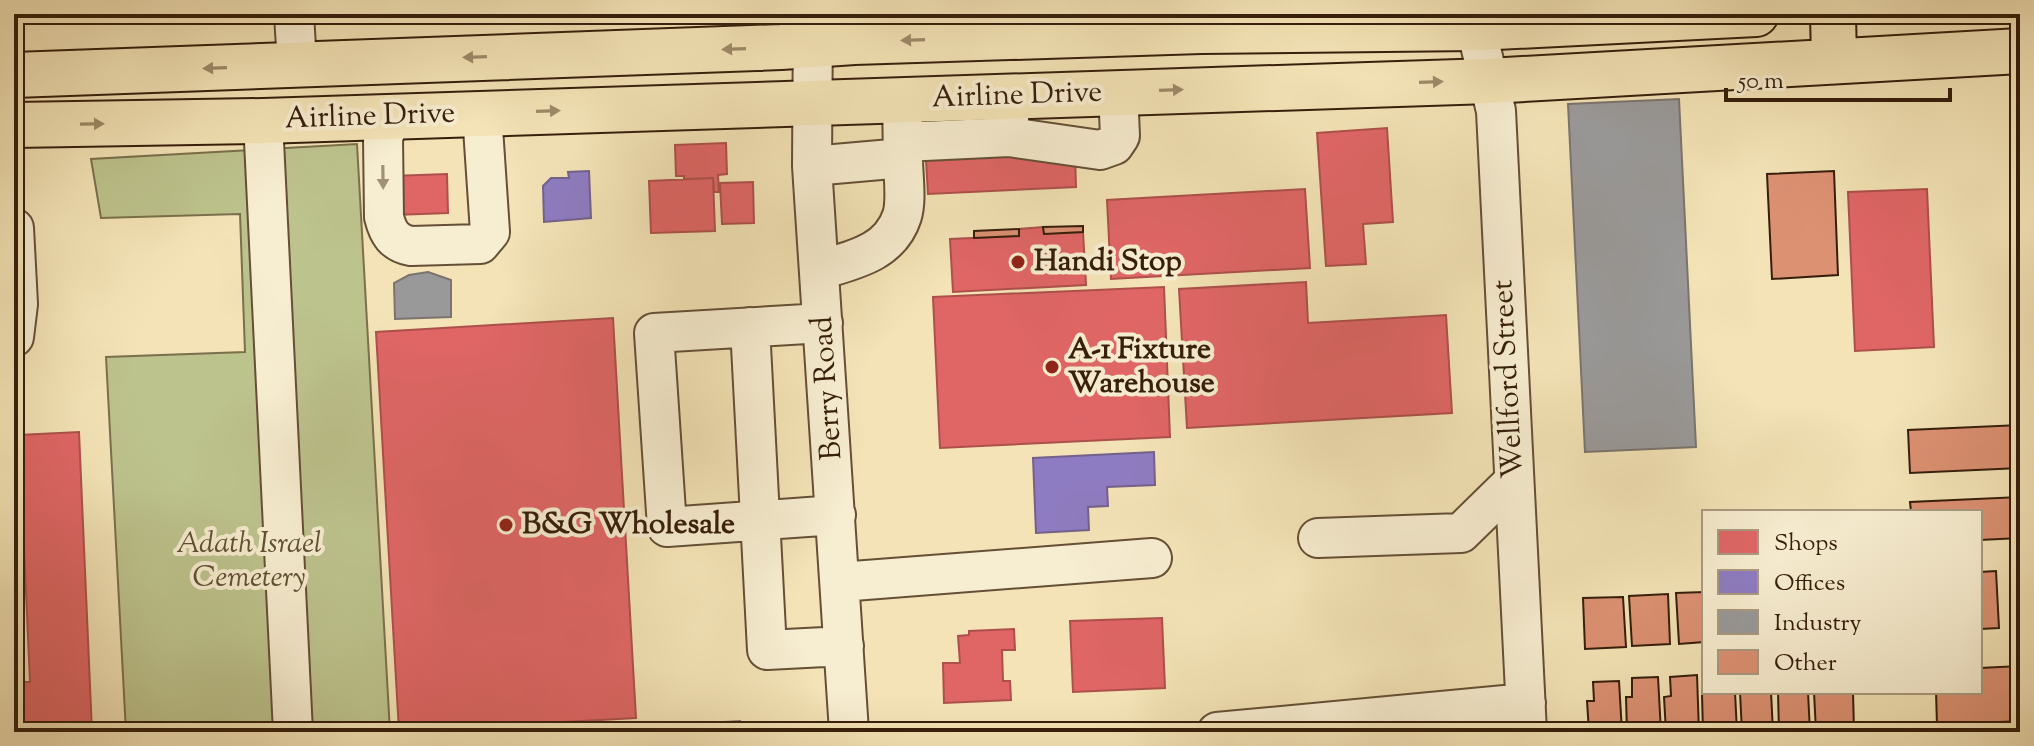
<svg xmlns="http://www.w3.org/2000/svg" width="2034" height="746" font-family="'Sorts Mill Goudy',serif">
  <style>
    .green { fill: #bdc38d; stroke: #7a704c; stroke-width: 2 }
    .shops { fill: #e06666; stroke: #ad504b; stroke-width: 2 }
    .offices { fill: #8e7cc3; stroke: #74608c; stroke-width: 2 }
    .industry { fill: #999; stroke: #7b746e; stroke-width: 2 }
    .building { fill: #dc9173; stroke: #361e0b; stroke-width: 2 }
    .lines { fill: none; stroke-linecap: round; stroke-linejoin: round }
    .minor-casing { stroke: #654f36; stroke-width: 42 }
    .major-casing { stroke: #361e0b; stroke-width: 48 }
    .minor { stroke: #f7edd0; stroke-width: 38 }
    .major { stroke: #f3e3b6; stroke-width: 44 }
    .oneway { fill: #9e8a69 }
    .oneway2 { fill: #a09077 }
    .poi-dot { fill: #8f2418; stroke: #f7edd0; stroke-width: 3 }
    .labels { text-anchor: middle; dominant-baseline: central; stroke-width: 8; stroke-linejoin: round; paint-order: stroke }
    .street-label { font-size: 30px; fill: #361e0b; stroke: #f7edd0 }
    .poi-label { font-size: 30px; font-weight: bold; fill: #361e0b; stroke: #f7edd0; text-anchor: start }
    .park-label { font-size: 30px; font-style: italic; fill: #5e5032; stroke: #f7edd0 }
  </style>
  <rect width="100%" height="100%" fill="#f3e3b6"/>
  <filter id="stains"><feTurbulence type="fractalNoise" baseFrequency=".0025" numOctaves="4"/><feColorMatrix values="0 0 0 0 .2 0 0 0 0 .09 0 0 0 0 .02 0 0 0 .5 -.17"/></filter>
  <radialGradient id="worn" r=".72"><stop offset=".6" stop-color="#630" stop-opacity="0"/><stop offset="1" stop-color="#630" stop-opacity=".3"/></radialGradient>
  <!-- green -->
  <path class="green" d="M357,144L390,732H126L106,357L245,352L240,214L101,218L91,159Z"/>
  <!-- shops -->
  <path class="shops" d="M1387,128L1393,222L1363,224L1366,264L1326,266L1317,133Z
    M726,143L727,174L718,175L719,192H714L713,178L684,179V176H676L675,145Z
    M1075,153L1076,187L928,194L926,160Z
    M447,174L448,213L394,215L392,176Z
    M713,178L715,231L651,233L649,181Z
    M753,182L754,223L722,224L720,183Z
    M1305,189L1310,268L1111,279L1107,200Z
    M1927,189L1934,347L1855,351L1848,192Z
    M1043,227L1044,234L1083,232L1086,285L953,292L950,239L1019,236V229Z
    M1306,282L1308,323L1446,315L1452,413L1187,428L1179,289Z
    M1164,287L1170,437L940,448L933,297Z
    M613,318L636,718L399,731L376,332Z
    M79,432L92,732H14V682H30L19,435Z
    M1162,618L1165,688L1073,692L1070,621Z
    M1014,629L1015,650H1002L1003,681H1010L1011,700L944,703L943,663H960L958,636L969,635V631Z"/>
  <!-- offices -->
  <path class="offices" d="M589,171L591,218L544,222L543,186L551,178H569L568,172Z
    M1154,452L1155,485L1107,487L1108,506L1088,507L1089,530L1036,533L1033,458Z"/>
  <!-- industry -->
  <path class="industry" d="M1679,99L1696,447L1585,452L1568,104Z
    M428,272L451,280V317L395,319L394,283L409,275Z
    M740,721V732H544Z"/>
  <!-- building -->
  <path class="building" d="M1834,171L1838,275L1772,279L1767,174Z
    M1083,226V232L1044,234L1043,227Z
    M1019,229V236L974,238V231Z
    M2020,425V468L1910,473L1908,430Z
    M2020,497V538L1980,540V512H1911L1910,502Z
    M1996,571L1999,628L1980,629V572Z
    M1704,592V642L1679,644L1676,593Z
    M1668,594L1670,644L1632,646L1629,596Z
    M1623,597L1626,647L1585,649L1583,598Z
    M2020,666V721L1937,725L1936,692H1980V668Z
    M1697,675L1699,732H1666L1664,697L1671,696L1670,677Z
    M1658,677L1661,732H1627L1626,697H1632V678Z
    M1619,681L1622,732H1589L1587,701H1594L1593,682Z
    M1709,692H1735L1737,732H1703L1702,694Z
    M1740,692H1771L1773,732H1742Z
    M1778,692H1808L1810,732H1779Z
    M1814,692H1853L1854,731L1816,732Z"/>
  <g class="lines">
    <defs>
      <path id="minor" d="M294,14L297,64
        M813,14L812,166L849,732
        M1478,14L1476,28L1496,111L1527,732
        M391,116L383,138L384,217C388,233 394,243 411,246L480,244L490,232L482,113
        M263,121L293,732
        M1009,137L1100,150L1114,145L1120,136L1118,91
        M903,142L1009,137V114
        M812,166L903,158L902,100
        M14,228L18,304L14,337
        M820,270C853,260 890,253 902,216C907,200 903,176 903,158
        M823,323L654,333L667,527L836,515
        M750,327L767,650L844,646
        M1318,538L1461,533L1514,481
        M840,582L1152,558
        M1217,732L1526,703"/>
      <path id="major" d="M1833,14L1834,61
        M14,75L781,47L854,42L1201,31L1476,28L1756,14
        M14,125L263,121L1489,81L2020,51"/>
    </defs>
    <!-- minor casing -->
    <use href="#minor" class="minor-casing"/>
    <!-- major casing -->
    <use href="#major" class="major-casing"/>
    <!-- minor -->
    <use href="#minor" class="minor"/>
    <!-- major -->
    <use href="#major" class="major"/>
  </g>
  <!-- one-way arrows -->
  <defs><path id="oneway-solid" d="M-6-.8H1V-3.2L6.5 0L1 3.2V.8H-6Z" transform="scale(2)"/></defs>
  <g class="oneway">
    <use href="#oneway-solid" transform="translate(913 40) rotate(178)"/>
    <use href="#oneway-solid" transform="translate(734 49) rotate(178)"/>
    <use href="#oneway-solid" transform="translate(475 57) rotate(178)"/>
    <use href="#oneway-solid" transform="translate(215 68) rotate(178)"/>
    <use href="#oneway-solid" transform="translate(1431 82) rotate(-2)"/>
    <use href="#oneway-solid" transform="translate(1171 90) rotate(-2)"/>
    <use href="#oneway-solid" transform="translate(548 111) rotate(-2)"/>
    <use href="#oneway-solid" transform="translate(92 124) rotate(-1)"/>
  </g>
  <use class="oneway2" href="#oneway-solid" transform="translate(383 177) rotate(89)"/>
  <!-- markers -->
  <g class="poi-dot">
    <circle cx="1018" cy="262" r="8"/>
    <circle cx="1052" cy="367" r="8"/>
    <circle cx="506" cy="525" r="8"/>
  </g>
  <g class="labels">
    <!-- street labels -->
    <g class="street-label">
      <text transform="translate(1017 96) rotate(-2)">Airline Drive</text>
      <text transform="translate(370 117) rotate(-2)">Airline Drive</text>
      <text transform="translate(1509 379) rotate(-93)">Wellford Street</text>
      <text transform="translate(828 388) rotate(-94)">Berry Road</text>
    </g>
    <!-- poi labels -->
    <g class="poi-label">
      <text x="1034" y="262">Handi Stop</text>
      <text x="1068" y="350">A-1 Fixture<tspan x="1068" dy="34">Warehouse</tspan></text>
      <text x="522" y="525">B&amp;G Wholesale</text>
    </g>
    <!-- park labels -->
    <g class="park-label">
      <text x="249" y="544">Adath Israel<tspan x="249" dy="34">Cemetery</tspan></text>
    </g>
  </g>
  <!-- margin -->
  <rect width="2034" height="746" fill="none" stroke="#f3e3b6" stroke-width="48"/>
  <rect x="16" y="16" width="2002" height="714" fill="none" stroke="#361e0b" stroke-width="4"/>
  <rect x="24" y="24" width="1986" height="698" fill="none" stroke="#361e0b" stroke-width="2"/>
  <!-- legend -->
  <rect x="1702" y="510" width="280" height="184" fill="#f7edd0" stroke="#aa9a81" stroke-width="2"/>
  <rect x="1718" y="530" width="40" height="24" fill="#e06666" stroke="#aa9a81" stroke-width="2"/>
  <text x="1774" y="550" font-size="24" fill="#361e0b">Shops</text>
  <rect x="1718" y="570" width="40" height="24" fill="#8e7cc3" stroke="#aa9a81" stroke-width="2"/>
  <text x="1774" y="590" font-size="24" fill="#361e0b">Offices</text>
  <rect x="1718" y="610" width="40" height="24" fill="#999999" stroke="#aa9a81" stroke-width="2"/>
  <text x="1774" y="630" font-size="24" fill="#361e0b">Industry</text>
  <rect x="1718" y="650" width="40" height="24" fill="#dc9173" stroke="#aa9a81" stroke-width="2"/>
  <text x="1774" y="670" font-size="24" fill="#361e0b">Other</text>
  <!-- scale -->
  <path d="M1726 88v12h224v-12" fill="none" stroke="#361e0b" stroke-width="4"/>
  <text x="1738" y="88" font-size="24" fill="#361e0b" stroke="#f7edd0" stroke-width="6" paint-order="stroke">50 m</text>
  <rect width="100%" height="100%" filter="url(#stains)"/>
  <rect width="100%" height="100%" fill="url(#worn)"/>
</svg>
